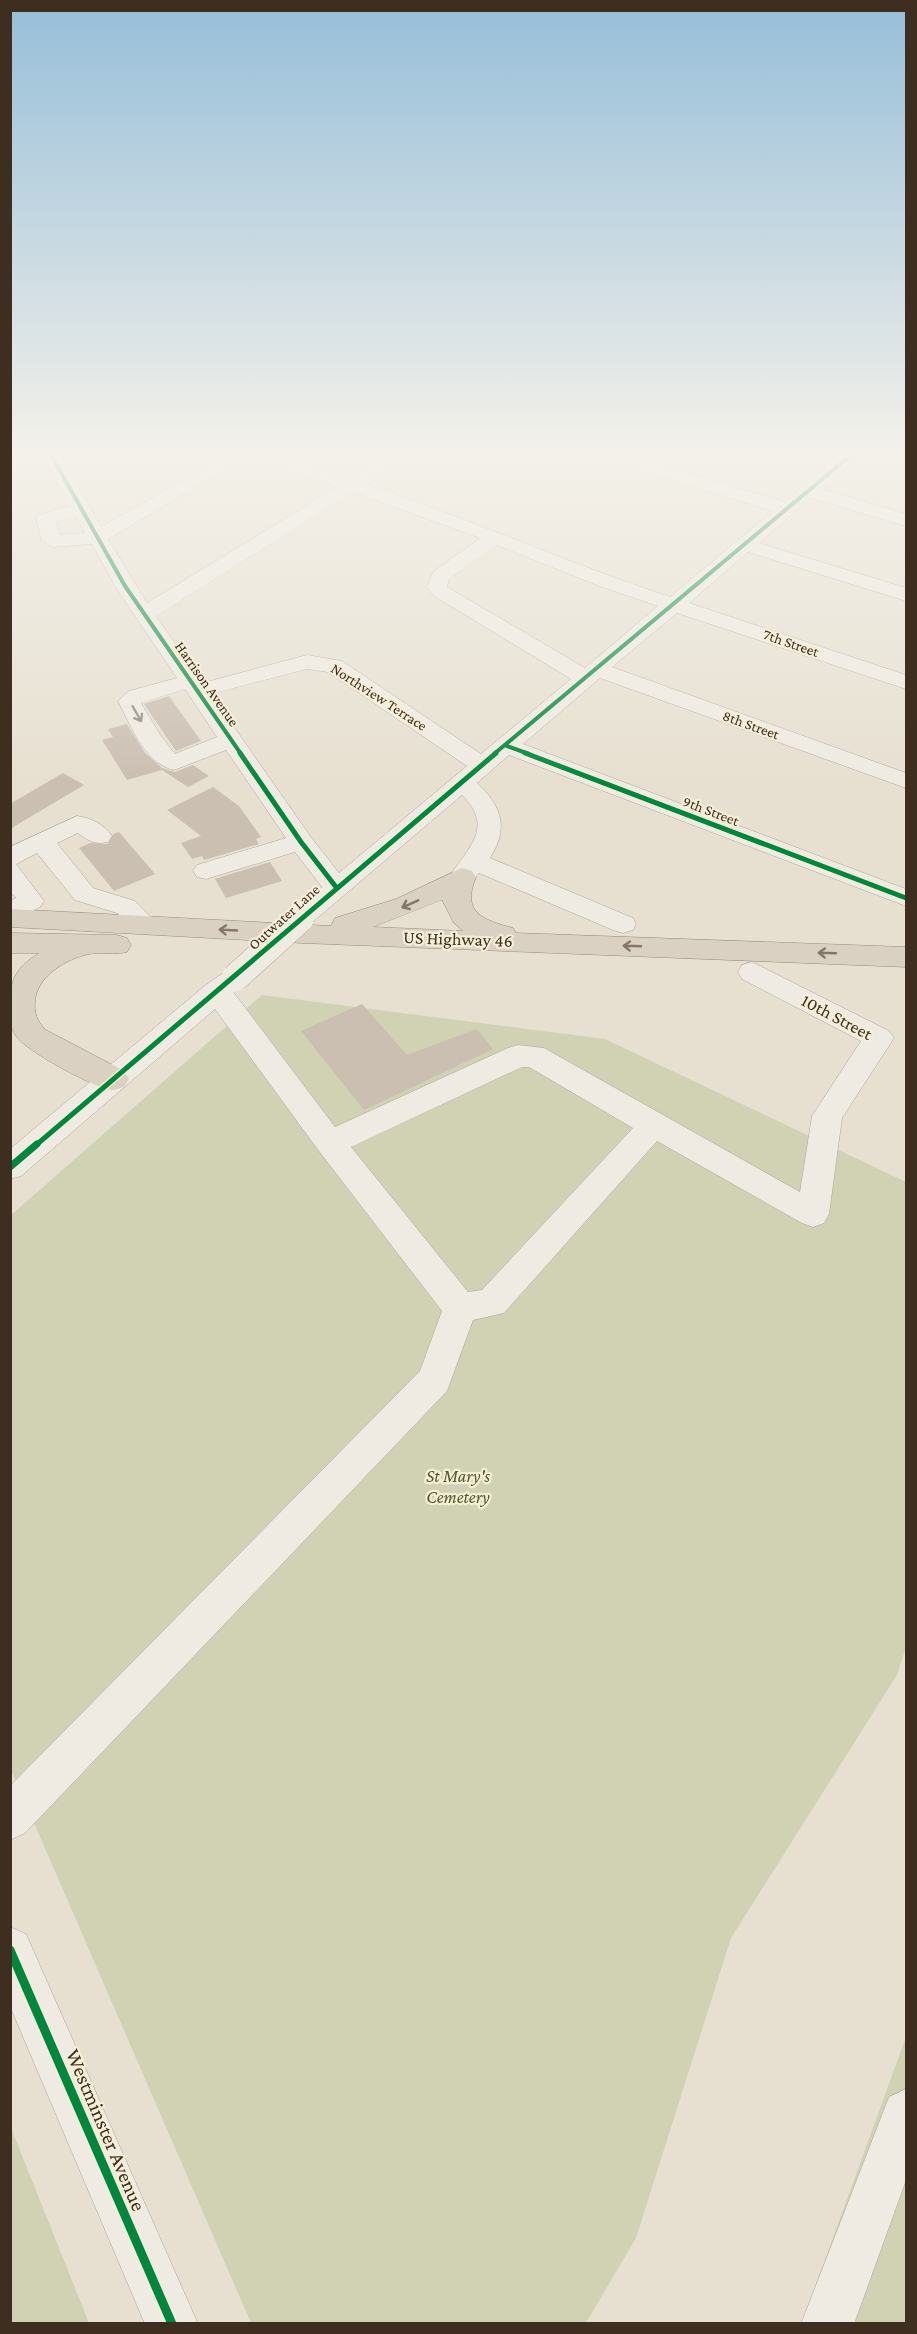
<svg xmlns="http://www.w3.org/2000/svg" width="917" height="2334" font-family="'Crimson Pro',serif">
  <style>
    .cemetery { fill: #d1d1b3 }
    .building { fill: #cbbfb2 }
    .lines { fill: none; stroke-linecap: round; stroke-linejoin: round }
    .minor-casing { stroke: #ada599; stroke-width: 1 }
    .highway-casing { stroke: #928b80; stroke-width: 1 }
    .minor { fill: #efebe3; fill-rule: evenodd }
    .highway { fill: #dad1c2; fill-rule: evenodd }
    .minor-bridge-casing { stroke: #ada599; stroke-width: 28; stroke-linecap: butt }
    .minor-bridge { stroke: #efebe3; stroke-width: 27 }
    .cycleway-far3-casing { stroke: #f7eed8; stroke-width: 6 }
    .cycleway-far2-casing { stroke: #f7eed8; stroke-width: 8 }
    .cycleway-far1-casing { stroke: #f7eed8; stroke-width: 10 }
    .cycleway-casing { stroke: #f7eed8; stroke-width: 13 }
    .cycleway-far3 { stroke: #00873e; stroke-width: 4 }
    .cycleway-far2 { stroke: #00873e; stroke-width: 5 }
    .cycleway-far1 { stroke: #00873e; stroke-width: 7 }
    .cycleway { stroke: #00873e; stroke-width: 9 }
    .oneway { stroke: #968c82 }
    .oneway2 { stroke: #847769 }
    .labels { text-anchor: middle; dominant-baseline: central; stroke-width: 4.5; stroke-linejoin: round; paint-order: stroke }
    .far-street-label { font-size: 15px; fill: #3d2e20; stroke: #f7eed8 }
    .street-label { font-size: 18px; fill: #3d2e20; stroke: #f7eed8 }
    .park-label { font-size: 18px; font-style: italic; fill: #4d5a26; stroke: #f7eed8 }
    .near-street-label { font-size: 21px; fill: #3d2e20; stroke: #f7eed8 }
  </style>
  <rect width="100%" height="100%" fill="#e7e0d1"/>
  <!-- cemetery -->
  <path class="cemetery" d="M262,995L605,1039L906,1182V1647L897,1675L731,1938L636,2238L586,2323H251L11,1770L10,1216Z
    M906,2037V2323H802Z
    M11,2128L89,2323H11Z"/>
  <!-- building -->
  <path class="building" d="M169,696L201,741L176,751L144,704Z
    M127,724L145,753L162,768L175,772L193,765L209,776L188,787L162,770L127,780L102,740L113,737L108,729Z
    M63,773L84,785L10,829V804Z
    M213,787L239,806L261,837L256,839L259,844L204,860L202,856L192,859L181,843L201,836L167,810Z
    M119,832L155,874L114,891L79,848L90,843L108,844L113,834Z
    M270,862L282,881L226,898L215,879Z
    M362,1004L407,1055L477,1029L493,1049L364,1110L301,1031Z"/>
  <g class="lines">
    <defs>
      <path id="minor" d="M42,455H60L101,527L227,455H249L108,539L147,603L337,487L255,459L252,455H279L350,479L388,455H410L366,484C469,519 568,563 670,597L773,511L603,459L600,455H629L784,502L840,455H860L822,489L906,514V526L811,498L759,543L906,588V601L748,552L689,603L906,675V689L677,613L612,667L906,773V788L600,678L523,744L906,889V906L509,755L477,783C502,806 509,828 490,858L633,918L636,924L633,930L623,933L613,930L479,873C471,883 466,886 453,883L449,877C468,848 495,827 462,795L309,925L300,928L291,925L287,919L322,887L295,852L206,879L197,877L193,871L197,865L286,838L226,750L174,770C144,763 131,725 118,701L129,691L177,678L115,586L92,544L52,547L42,541L36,519L39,515L70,506ZM353,492L480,538L433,572L427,587L434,596L571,679L481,754L342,661L307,655L203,683L156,616ZM76,516L85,533L60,535L56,522ZM497,545L602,587L658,606L585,668L447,587L449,579ZM307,669L328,672L467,766L339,873L310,836L211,694ZM185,689L217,737L175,754L161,736L141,703Z
        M77,816C91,818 104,824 112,836L108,842C95,845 89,841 78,833L57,843L93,888L135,901L159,925L156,931L146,934L136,931L117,913L75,900L37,853L16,864L44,901L40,907L10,922V901L16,898L10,891V847Z
        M752,962L889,1031L894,1038L842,1118L829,1214L824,1223L813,1227L802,1223L657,1141L504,1313L473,1320L447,1391L25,1833L10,1840V1786L420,1371L442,1311L319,1151L215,1009L21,1176L10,1179V1149L207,984C221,976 226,966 244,971L248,978L234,993L335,1127L508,1048L518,1045L544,1048L800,1192L812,1116L861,1041L742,979L738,972L742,965ZM522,1067H529L633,1128L482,1290L468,1292L351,1147Z
        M10,1927L26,1934L198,2324H145L10,2006Z
        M906,2089V2180L854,2324H801L889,2097Z"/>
      <path id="highway" d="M462,868L472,871L476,877C461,913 483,920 513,928L516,933L906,947V967L302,943L10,927V909L331,926L335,918L396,899ZM442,900L454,923L463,931L373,927Z
        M10,933L117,935L127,938L131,945L127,952C114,955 102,952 89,954C66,959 37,976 35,1001C34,1013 37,1022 46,1030L124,1071L129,1079L124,1087C120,1088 115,1090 111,1090C93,1087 26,1051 16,1036C10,1027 10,1020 10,1010C10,981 13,970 39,953H10Z"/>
    </defs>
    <!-- minor casing -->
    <use href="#minor" class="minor-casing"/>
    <!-- highway casing -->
    <use href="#highway" class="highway-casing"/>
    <!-- minor -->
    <use href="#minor" class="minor"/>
    <!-- highway -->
    <use href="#highway" class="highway"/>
    <defs>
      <path id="minor-bridge" d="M235,978L300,919"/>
    </defs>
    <!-- minor-bridge casing -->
    <use href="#minor-bridge" class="minor-bridge-casing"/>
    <!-- minor-bridge -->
    <use href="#minor-bridge" class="minor-bridge"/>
    <defs>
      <path id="cycleway-far3" d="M51,455L125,586L241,754
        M507,746L529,754
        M494,754L851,455"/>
      <path id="cycleway-far2" d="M240,753L301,842L336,887
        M525,753L906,898
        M35,1146L496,753"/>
      <path id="cycleway-far1" d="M10,1167L37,1144"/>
      <path id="cycleway" d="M10,1950L172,2324"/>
    </defs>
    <!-- cycleway-far3 casing -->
    <use href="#cycleway-far3" class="cycleway-far3-casing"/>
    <!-- cycleway-far2 casing -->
    <use href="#cycleway-far2" class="cycleway-far2-casing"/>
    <!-- cycleway-far1 casing -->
    <use href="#cycleway-far1" class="cycleway-far1-casing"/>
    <!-- cycleway casing -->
    <use href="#cycleway" class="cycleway-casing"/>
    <!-- cycleway-far3 -->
    <use href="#cycleway-far3" class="cycleway-far3"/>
    <!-- cycleway-far2 -->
    <use href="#cycleway-far2" class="cycleway-far2"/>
    <!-- cycleway-far1 -->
    <use href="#cycleway-far1" class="cycleway-far1"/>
    <!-- cycleway -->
    <use href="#cycleway" class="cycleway"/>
  </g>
  <!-- one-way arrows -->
  <defs><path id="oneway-shaft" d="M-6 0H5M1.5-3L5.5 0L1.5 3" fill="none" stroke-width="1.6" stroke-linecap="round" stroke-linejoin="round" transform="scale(1.5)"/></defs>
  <use class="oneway" href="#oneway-shaft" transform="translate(137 714) rotate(60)"/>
  <g class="oneway2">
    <use href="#oneway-shaft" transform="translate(410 904) rotate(156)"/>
    <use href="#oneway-shaft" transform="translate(228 930) rotate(-177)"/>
    <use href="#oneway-shaft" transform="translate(632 946) rotate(-178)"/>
    <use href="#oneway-shaft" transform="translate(827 953) rotate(-178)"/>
  </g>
  <!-- sky -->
  <linearGradient id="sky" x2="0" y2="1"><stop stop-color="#96bed9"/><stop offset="0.58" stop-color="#f4f1ea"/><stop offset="1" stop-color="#f4f1ea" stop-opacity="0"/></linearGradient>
  <rect width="917" height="782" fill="url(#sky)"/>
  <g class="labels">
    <!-- far-street labels -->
    <g class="far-street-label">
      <text transform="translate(791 643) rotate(19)">7th Street</text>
      <text transform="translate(207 684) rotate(55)">Harrison Avenue</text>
      <text transform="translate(379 697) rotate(33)">Northview Terrace</text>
      <text transform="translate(751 725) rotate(20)">8th Street</text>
      <text transform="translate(711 811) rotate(21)">9th Street</text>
      <text transform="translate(284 917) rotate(-42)">Outwater Lane</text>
    </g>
    <!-- street labels -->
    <g class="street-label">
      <text transform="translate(458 939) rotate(2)">US Highway 46</text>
      <text transform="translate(837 1017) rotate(28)">10th Street</text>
    </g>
    <!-- park labels -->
    <g class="park-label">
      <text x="458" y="1476">St Mary's<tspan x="458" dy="21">Cemetery</tspan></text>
    </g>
    <!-- near-street labels -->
    <g class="near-street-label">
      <text transform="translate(106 2130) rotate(67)">Westminster Avenue</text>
    </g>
  </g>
  <!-- border -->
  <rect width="917" height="2334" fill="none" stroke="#3d2e20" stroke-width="24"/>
</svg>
